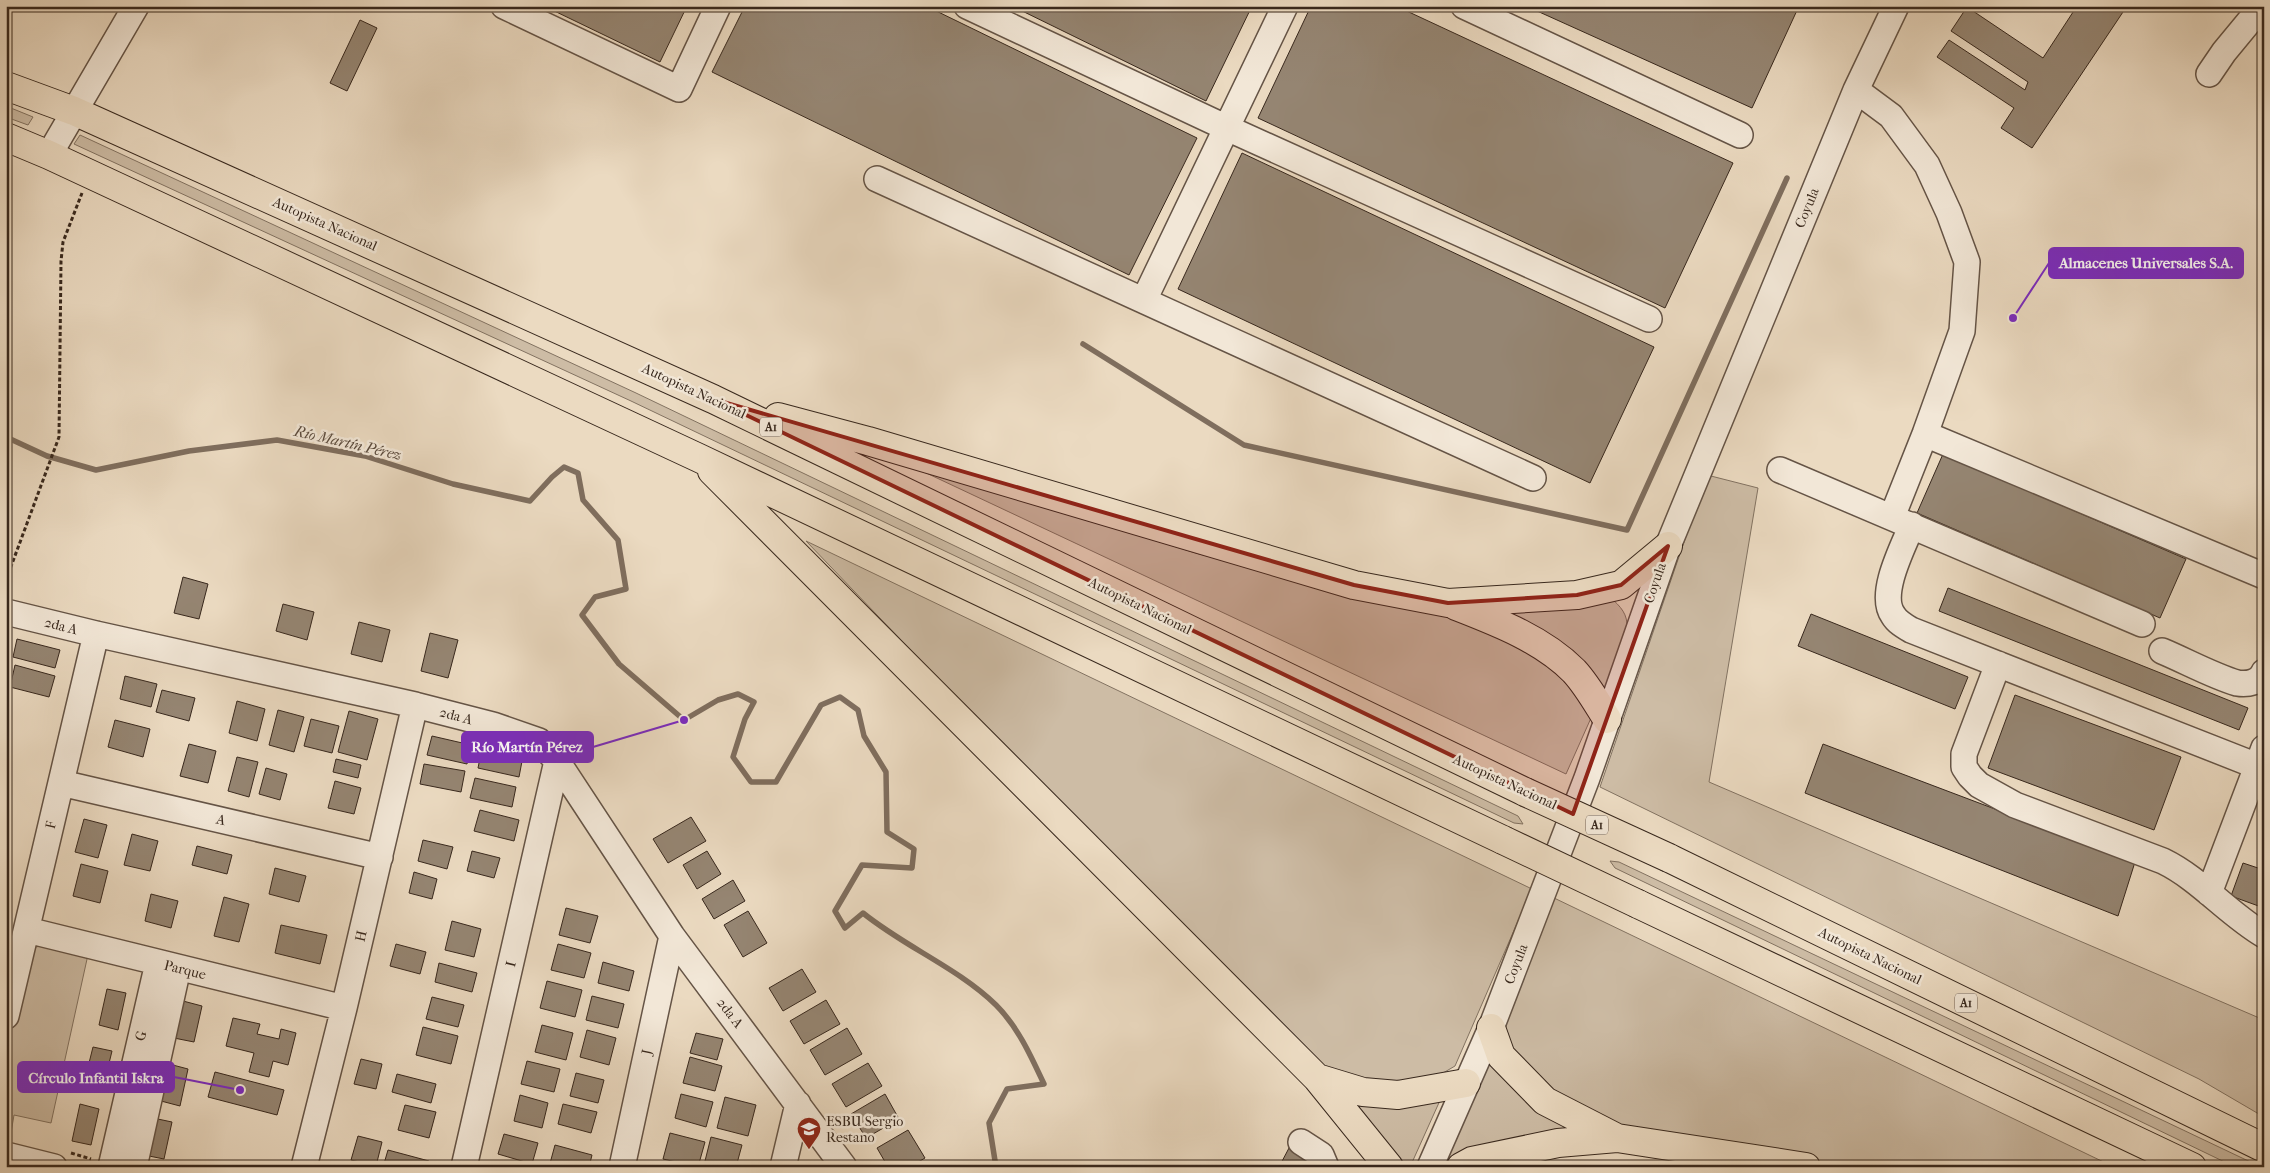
<svg xmlns="http://www.w3.org/2000/svg" width="2270" height="1173" font-family="'IM FELL French Canon',serif">
  <style>
    .green { fill: #cdbca5; stroke: #827261 }
    .lines { fill: none; stroke-linecap: round; stroke-linejoin: round }
    .stream { stroke: #7f6e5e; stroke-width: 5.5 }
    .building { fill: #958572; stroke: #38281d }
    .minor-casing { stroke: #655446; stroke-width: 28 }
    .highway-casing { stroke: #38281d; stroke-width: 30 }
    .path { stroke: #38281d; stroke-width: 3; stroke-dasharray: 4 2.5; stroke-linecap: butt }
    .minor { stroke: #f2e7d7; stroke-width: 25 }
    .highway { stroke: #ebdac1; stroke-width: 28 }
    .highway-bridge-casing { stroke: #38281d; stroke-width: 30; stroke-linecap: butt }
    .highway-bridge { stroke: #ebdac1; stroke-width: 28 }
    .marked { fill: #8f2418; fill-opacity: 0.2; stroke: #8f2418; stroke-width: 4; stroke-linejoin: round }
    .labels { text-anchor: middle; dominant-baseline: central; stroke-width: 5; stroke-linejoin: round; paint-order: stroke }
    .shield { fill: #f2e7d7; stroke: #706155; stroke-width: 1 }
    .shield-label { font-size: 12px; font-weight: bold; fill: #38281d }
    .street-label { font-size: 14px; fill: #38281d; stroke: #f2e7d7 }
    .poi-label { font-size: 14px; fill: #38281d; stroke: #f2e7d7; text-anchor: start }
    .water-label { font-size: 15px; font-style: italic; fill: #5b4b3d; stroke: #f2e7d7 }
    .leader { fill: none; stroke: #7b2cbf; stroke-width: 2 }
    .callout-dot { fill: #7b2cbf; stroke: #f2e7d7; stroke-width: 2 }
    .callout { fill: #7b2cbf; stroke: #7b2cbf; stroke-width: 2 }
    .callout-label { font-size: 15px; text-anchor: middle; font-weight: bold; fill: #fff }
  </style>
  <rect width="100%" height="100%" fill="#ebdac1"/>
  <filter id="stains"><feTurbulence type="fractalNoise" baseFrequency=".004" numOctaves="4"/><feColorMatrix values="0 0 0 0 .2 0 0 0 0 .09 0 0 0 0 .02 0 0 0 .5 -.17"/></filter>
  <radialGradient id="worn" r=".72"><stop offset=".6" stop-color="#630" stop-opacity="0"/><stop offset="1" stop-color="#630" stop-opacity=".3"/></radialGradient>
  <!-- green -->
  <path class="green" d="M6,106L33,117L28,125L6,117Z
    M80,135L636,393L1518,816L1523,824L1514,823L631,401L74,144Z
    M905,463L1199,554L1446,614L1503,637L1547,664L1580,698L1591,718L1566,774Z
    M1707,475L1758,488L1709,782L2264,1020V1117L2199,1079L1600,787Z
    M806,541L1532,889L1455,1066L1431,1080L1372,1085L1320,1065L1019,763Z
    M1610,597C1621,607 1628,614 1627,629L1606,696L1492,607Z
    M1610,861L1619,862L2261,1167H2235L1615,868Z
    M1552,897L2114,1167H1850L1609,1126L1547,1089L1507,1042L1499,1022Z
    M40,946L89,950L51,1123L14,1115L10,1139L6,1138V1034L23,959L32,948Z
    M1490,1048L1583,1133L1468,1156L1447,1167H1438Z
    M1349,1096H1442L1410,1167H1400Z"/>
  <g class="lines">
    <!-- stream -->
    <path class="stream" d="M1083,344L1244,445L1627,530L1787,178
      M6,437L47,456L96,470L189,451L277,440L365,456L453,484L530,501L552,477L564,467L578,473L583,500L618,540L626,589L595,597L582,615L619,664L684,720L718,700L738,694L754,702L745,719L733,757L751,782H776L821,705L840,697L858,710L864,736L886,772L887,832L914,849L912,868L862,865L835,911L845,928L863,913C905,947 958,968 996,1005C1018,1027 1031,1056 1044,1084L1007,1089L989,1123L996,1167"/>
  </g>
  <!-- building -->
  <path class="building" d="M544,6H687L660,62Z
    M745,6H926L1197,138L1129,275L712,72Z
    M1012,6H1252L1206,101Z
    M1311,6H1396L1733,163L1665,308L1258,118Z
    M1526,6H1799L1752,108Z
    M2077,6H2127L2032,148L2001,128L2014,108L1937,57L1949,40L2025,90L2028,82L1951,31L1967,7L2043,58Z
    M360,20L377,28L347,91L330,83Z
    M1242,153L1654,347L1590,483L1178,289Z
    M1943,454L2186,559L2160,618L1917,513Z
    M183,577L208,584L199,619L174,613Z
    M1948,588L2248,708L2239,730L1939,611Z
    M283,604L314,612L307,640L276,631Z
    M1811,614L1968,677L1955,709L1798,646Z
    M359,622L390,630L382,662L351,654Z
    M430,633L458,640L448,678L421,671Z
    M17,639L60,650L55,668L13,657Z
    M15,665L55,676L49,697L10,687Z
    M125,676L157,684L151,707L120,699Z
    M162,690L195,698L189,721L156,712Z
    M2015,695L2181,757L2154,830L1988,768Z
    M237,701L265,709L257,741L229,733Z
    M278,710L304,717L294,752L269,745Z
    M349,711L378,719L367,760L338,752Z
    M311,719L339,726L332,753L304,746Z
    M115,720L150,729L143,757L108,747Z
    M432,736L471,745L467,764L427,755Z
    M189,744L216,751L208,783L180,776Z
    M1823,744L2135,862L2118,916L1805,793Z
    M482,748L523,756L519,777L478,768Z
    M237,757L258,762L249,797L228,791Z
    M336,759L361,765L358,778L333,772Z
    M424,764L465,771L461,792L420,784Z
    M266,768L287,774L280,800L259,794Z
    M475,778L516,787L512,807L470,798Z
    M335,781L361,788L354,814L328,808Z
    M480,810L519,820L514,841L474,831Z
    M691,817L706,841L668,863L653,839Z
    M84,819L107,825L98,858L75,852Z
    M132,834L158,841L150,871L124,865Z
    M423,840L453,847L447,869L418,861Z
    M197,846L232,855L227,874L192,865Z
    M472,851L500,858L494,878L467,871Z
    M707,851L721,874L697,889L683,865Z
    M2243,863L2264,870V908L2231,896Z
    M81,864L108,871L100,903L73,896Z
    M275,868L306,876L299,902L269,894Z
    M414,872L437,879L432,899L409,893Z
    M733,880L745,901L714,919L702,899Z
    M151,894L178,901L171,928L145,921Z
    M224,897L249,904L239,942L214,936Z
    M566,908L598,916L590,943L559,935Z
    M748,911L767,943L743,957L724,925Z
    M452,921L481,929L474,957L445,950Z
    M281,925L327,935L320,964L275,953Z
    M396,944L426,952L420,974L390,966Z
    M558,944L591,953L584,978L551,970Z
    M603,962L634,971L629,991L598,983Z
    M439,963L477,973L472,992L435,982Z
    M802,969L816,992L783,1011L769,988Z
    M547,981L582,990L575,1017L540,1008Z
    M107,989L126,993L118,1030L99,1025Z
    M592,996L624,1004L618,1028L586,1020Z
    M432,997L464,1005L458,1027L426,1019Z
    M826,1000L840,1024L804,1044L790,1021Z
    M183,1001L202,1006L194,1042L174,1038Z
    M233,1018L260,1024L257,1034L279,1039L281,1029L296,1033L288,1065L273,1061L269,1077L249,1072L254,1053L226,1046Z
    M542,1025L573,1033L566,1060L535,1052Z
    M423,1027L458,1036L451,1064L416,1055Z
    M847,1028L862,1054L825,1075L810,1050Z
    M587,1030L616,1038L609,1065L580,1057Z
    M696,1033L723,1039L717,1060L690,1053Z
    M93,1047L112,1051L103,1088L84,1083Z
    M690,1057L722,1066L715,1091L683,1083Z
    M361,1059L382,1064L376,1089L354,1084Z
    M527,1061L560,1069L554,1092L521,1084Z
    M868,1063L882,1086L846,1107L832,1084Z
    M169,1064L188,1069L180,1106L161,1101Z
    M215,1072L284,1090L277,1115L208,1097Z
    M576,1073L604,1080L598,1103L570,1096Z
    M397,1074L436,1084L431,1103L392,1092Z
    M681,1094L713,1102L706,1127L675,1118Z
    M885,1094L899,1119L866,1138L851,1114Z
    M520,1095L548,1103L542,1128L514,1121Z
    M725,1097L756,1105L748,1136L717,1128Z
    M80,1104L99,1109L91,1145L72,1141Z
    M563,1104L597,1112L591,1133L558,1124Z
    M405,1105L436,1112L429,1138L398,1130Z
    M153,1118L172,1122L164,1159L144,1155Z
    M908,1130L925,1158L910,1167H888L877,1148Z
    M670,1133L705,1142L698,1167L663,1159Z
    M504,1134L538,1143L532,1164L498,1154Z
    M358,1136L382,1142L376,1166L351,1160Z
    M711,1137L742,1145L736,1167L704,1165Z
    M555,1145L592,1155L589,1167H549Z
    M1289,1148L1320,1165L1319,1167H1279Z
    M388,1150L429,1161L427,1167H383Z"/>
  <g class="lines">
    <defs>
      <path id="minor" d="M504,6L679,89L718,6
        M967,6L1227,128L1649,319
        M1464,6L1740,135
        M2209,74L2224,52L2262,6
        M1856,90L1891,116L1927,165L1949,213L1967,262L1962,331L1925,434L1892,517
        M49,155L136,6
        M877,179L1533,478
        M1144,300L1285,6
        M1925,434L2264,576
        M1780,470L2142,624
        M1912,525C1903,547 1878,594 1893,615C1897,622 1904,626 1911,630L2257,766
        M6,612L96,634L415,705L493,725L539,741L557,761L672,936L844,1167
        M2162,651C2186,661 2213,676 2237,683C2248,685 2260,682 2264,672
        M1998,664L1964,754V767L1970,776L1979,785L2015,805L2163,861C2200,879 2227,913 2264,935
        M61,783L380,857
        M2209,893L2264,748
        M27,930L344,1008
        M6,1016L96,634
        M1301,1142L1321,1155L1326,1167
        M6,1155L54,1167
        M111,1167L158,963
        M134,1167L178,968
        M304,1167L344,1008L415,705
        M464,1167L557,761
        M622,1167L672,936
        M783,1167L798,1104
        M1430,1167L1491,1028L1587,778L1668,546L1856,90L1896,6"/>
      <path id="highway" d="M6,86L74,111L713,399L1525,792
        M6,137L49,155L699,458L1503,840
        M778,417L868,441L1354,585L1448,603L1577,595L1621,585L1668,546
        M712,471L1317,1078L1389,1167
        M1456,606C1497,622 1542,639 1574,671C1587,685 1597,703 1607,719
        M1669,858L2264,1148
        M1638,904L2192,1167
        M1491,1028L1501,1056L1545,1101L1617,1138
        M1317,1078L1363,1092L1398,1095L1466,1083
        M1461,1167L1472,1161L1558,1143L1617,1138L1806,1167"/>
    </defs>
    <!-- minor casing -->
    <use href="#minor" class="minor-casing"/>
    <!-- highway casing -->
    <use href="#highway" class="highway-casing"/>
    <!-- path -->
    <path class="path" d="M6,580L59,437L61,261L63,242L82,193
      M71,1153L91,1159"/>
    <!-- minor -->
    <use href="#minor" class="minor"/>
    <!-- highway -->
    <use href="#highway" class="highway"/>
    <defs>
      <path id="highway-bridge" d="M1525,792L1669,858
        M1503,840L1638,904"/>
    </defs>
    <!-- highway-bridge casing -->
    <use href="#highway-bridge" class="highway-bridge-casing"/>
    <!-- highway-bridge -->
    <use href="#highway-bridge" class="highway-bridge"/>
  </g>
  <!-- marked area -->
  <path class="marked" d="M713,399L1354,585L1448,603L1577,595L1621,585L1668,546L1573,814Z"/>
  <!-- icons -->
  <defs>
    <symbol id="school-pin" viewBox="-11 -11 22 30"><path d="M0 17L-7.5 6A9.5 9.5 0 1 1 7.5 6Z" fill="#8f2418" stroke="#f2e7d7"/><path d="M0-5L7-2L0 1L-7-2ZM-4 1L0 2.5L4 1V4Q0 6-4 4Z" fill="#fff"/></symbol>
  </defs>
  <g fill-rule="evenodd">
    <use href="#school-pin" x="795" y="1115" width="28" height="38"/>
  </g>
  <g class="labels">
    <!-- shield labels -->
    <g class="shield">
      <rect x="760" y="417.5" width="22" height="19" rx="4"/>
      <rect x="1586" y="815.5" width="22" height="19" rx="4"/>
      <rect x="1955" y="993.5" width="22" height="19" rx="4"/>
    </g>
    <g class="shield-label">
      <text x="771" y="427">A1</text>
      <text x="1597" y="825">A1</text>
      <text x="1966" y="1003">A1</text>
    </g>
    <!-- street labels -->
    <g class="street-label">
      <text transform="translate(1807 208) rotate(-68)">Coyula</text>
      <text transform="translate(325 224) rotate(24)">Autopista Nacional</text>
      <text transform="translate(694 391) rotate(25)">Autopista Nacional</text>
      <text transform="translate(1655 583) rotate(-71)">Coyula</text>
      <text transform="translate(1140 606) rotate(26)">Autopista Nacional</text>
      <text transform="translate(61 626) rotate(14)">2da A</text>
      <text transform="translate(456 716) rotate(15)">2da A</text>
      <text transform="translate(1505 782) rotate(25)">Autopista Nacional</text>
      <text transform="translate(221 820) rotate(13)">A</text>
      <text transform="translate(51 825) rotate(-77)">F</text>
      <text transform="translate(361 936) rotate(-77)">H</text>
      <text transform="translate(1870 956) rotate(26)">Autopista Nacional</text>
      <text transform="translate(511 964) rotate(-77)">I</text>
      <text transform="translate(1516 964) rotate(-69)">Coyula</text>
      <text transform="translate(185 970) rotate(14)">Parque</text>
      <text transform="translate(730 1013) rotate(53)">2da A</text>
      <text transform="translate(141 1036) rotate(-77)">G</text>
      <text transform="translate(647 1052) rotate(-78)">J</text>
    </g>
    <!-- poi labels -->
    <g class="poi-label">
      <text x="826" y="1121">ESBU Sergio<tspan x="826" dy="16">Restano</tspan></text>
    </g>
    <!-- water labels -->
    <g class="water-label">
      <text transform="translate(348 443) rotate(13)">Río Martín Pérez</text>
    </g>
  </g>
  <!-- callouts -->
  <path class="leader" d="M2013 318L2049 263M684 720L593 747M240 1090L174 1077"/>
  <g class="callout-dot">
    <circle cx="2013" cy="318" r="5"/>
    <circle cx="684" cy="720" r="5"/>
    <circle cx="240" cy="1090" r="5"/>
  </g>
  <g class="callout">
    <rect x="2049" y="248" width="194" height="30" rx="5"/>
    <rect x="462" y="732" width="131" height="30" rx="5"/>
    <rect x="18" y="1062" width="156" height="30" rx="5"/>
  </g>
  <g class="callout-label">
    <text x="2146" y="268">Almacenes Universales S.A.</text>
    <text x="527" y="752">Río Martín Pérez</text>
    <text x="96" y="1083">Círculo Infantil Iskra</text>
  </g>
  <!-- margin -->
  <rect width="2270" height="1173" fill="none" stroke="#ebdac1" stroke-width="25"/>
  <rect x="8" y="8" width="2255" height="1158" fill="none" stroke="#38281d" stroke-width="2.5"/>
  <rect x="12" y="12" width="2245" height="1148" fill="none" stroke="#38281d"/>
  <rect width="100%" height="100%" filter="url(#stains)"/>
  <rect width="100%" height="100%" fill="url(#worn)"/>
</svg>
